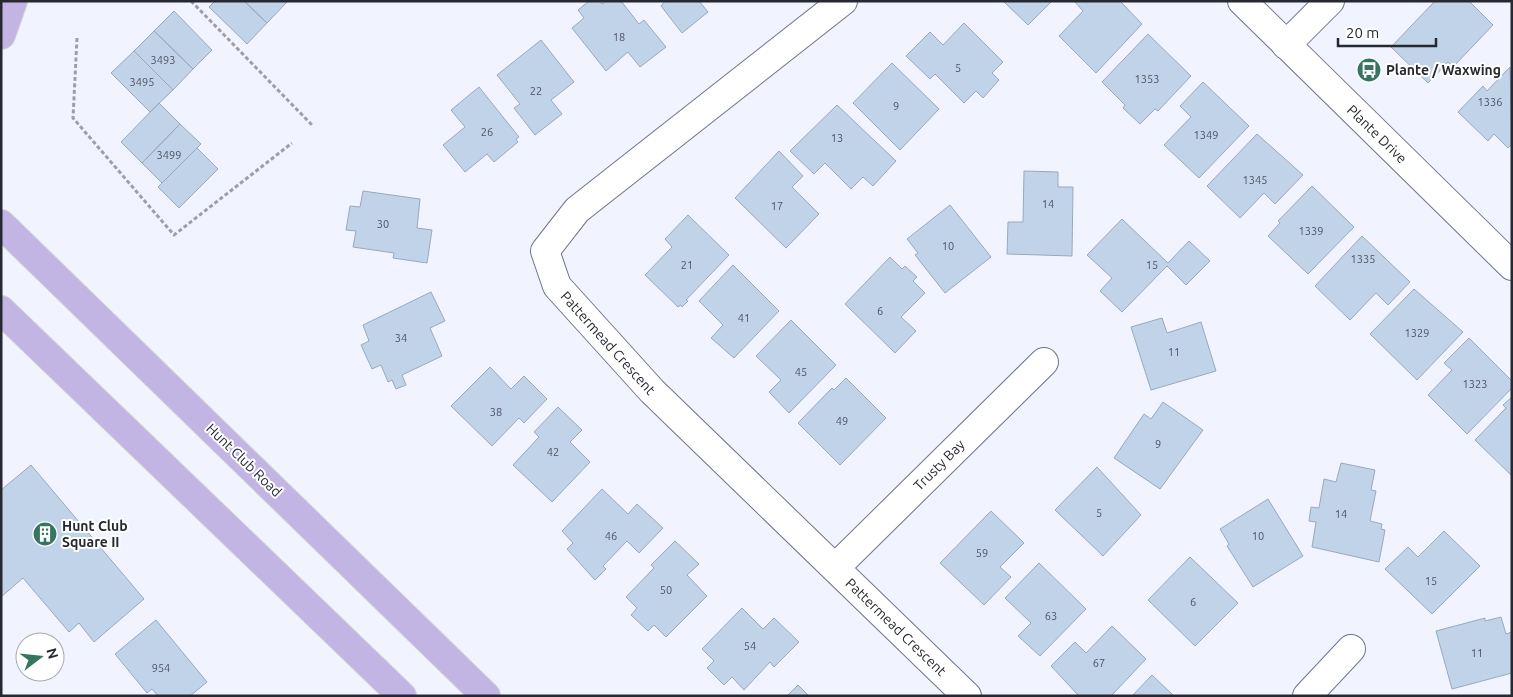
<svg xmlns="http://www.w3.org/2000/svg" width="1513" height="697" font-family="Ubuntu,sans-serif">
  <style>
    .building { fill: #c1d3e9; stroke: #98a9bf }
    .lines { fill: none; stroke-linecap: round; stroke-linejoin: round }
    .street-casing { stroke: #6f748c; stroke-width: 30 }
    .secondary-casing { stroke: #6f748c; stroke-width: 30 }
    .primary-casing { stroke: #d4d4d6; stroke-width: 30 }
    .path { stroke: #9c9fa9; stroke-width: 3; stroke-dasharray: 4 2.5; stroke-linecap: butt }
    .street { stroke: #fff; stroke-width: 28 }
    .secondary { stroke: #fff; stroke-width: 28 }
    .primary { stroke: #c2b4e3; stroke-width: 28 }
    .labels { text-anchor: middle; dominant-baseline: central; stroke-width: 4; stroke-linejoin: round; paint-order: stroke }
    .number-label { font-size: 11px; fill: #4d5360 }
    .poi-label { font-size: 14px; font-weight: bold; fill: #262832; stroke: #fff; text-anchor: start }
    .street-label { font-size: 14px; fill: #262832; stroke: #fff }
  </style>
  <rect width="100%" height="100%" fill="#f1f4ff"/>
  <!-- building -->
  <path class="building" d="M215,1H244L267,23L247,44L209,7Z
    M244,1H286L287,2L267,23Z
    M589,1H600L602,4L606,1H621L639,24L644,20L666,47L640,67L628,52L606,71L572,28L584,18L578,10Z
    M665,1H699L708,12L682,33L661,6Z
    M1003,1H1052L1028,25Z
    M1074,1H1120L1142,24L1096,73L1059,36L1083,11Z
    M1435,1H1469L1493,25L1453,67L1448,62L1428,83L1391,47Z
    M174,11L212,50L193,69L154,31Z
    M964,23L1003,62L992,73L999,80L983,98L976,91L964,103L935,74L930,79L906,56L930,32L943,45Z
    M154,31L193,69L173,90L134,51Z
    M1148,34L1191,76L1158,111L1155,109L1140,124L1123,108L1125,105L1102,82Z
    M541,40L574,82L551,100L562,114L535,135L514,108L520,104L497,75Z
    M134,51L173,90L150,112L111,73Z
    M892,63L939,109L900,150L853,103Z
    M1510,67L1512,144L1508,148L1494,134L1488,141L1458,112L1483,86L1487,91Z
    M1203,82L1249,126L1199,178L1164,145L1191,117L1180,106Z
    M479,87L519,137L516,139L518,142L494,162L487,154L465,172L443,145L465,127L451,110Z
    M159,103L180,124L142,163L121,142Z
    M837,105L896,161L873,186L863,177L851,189L825,163L814,174L790,151Z
    M180,124L201,144L162,183L142,163Z
    M1257,134L1303,175L1275,204L1264,193L1240,218L1207,186Z
    M197,148L218,169L179,208L158,187Z
    M779,151L803,176L792,187L819,214L786,248L735,198Z
    M1024,171L1058,172V187H1073L1072,256L1007,254L1008,222H1023Z
    M1312,186L1354,227L1308,274L1268,236L1280,223L1278,221Z
    M363,191L420,199L417,228L432,230L427,263L393,258L394,253L353,247L356,231L346,230L350,206L360,207Z
    M950,205L991,257L945,293L915,255L918,253L907,239Z
    M688,215L729,255L686,300L688,301L682,307L681,305L678,307L645,275L672,247L665,239Z
    M1122,219L1168,263L1189,241L1210,261L1186,285L1167,266L1122,312L1100,291L1112,278L1087,255Z
    M1362,236L1410,282L1388,305L1376,293L1350,320L1315,286Z
    M890,257L902,269L905,266L917,277L913,281L925,293L901,317L916,331L895,353L845,304Z
    M733,265L779,311L734,358L711,338L723,325L699,301Z
    M1414,289L1463,332L1417,380L1370,334Z
    M431,292L445,321L430,328L442,356L402,375L406,385L396,389L392,380L388,382L381,365L372,369L361,345L369,341L363,325Z
    M1162,318L1167,333L1201,322L1216,371L1151,390L1131,327Z
    M791,320L836,365L789,413L769,392L781,380L756,356Z
    M1469,338L1512,381V388L1467,434L1428,395L1452,370L1444,363Z
    M490,367L511,389L524,376L547,399L524,423L519,418L492,446L451,406Z
    M846,378L886,418L840,465L798,423L832,388L834,390Z
    M1512,397V476L1475,440L1506,408L1503,405Z
    M1163,402L1203,430L1160,489L1114,458L1144,414L1151,419Z
    M558,407L582,430L570,442L590,462L552,502L513,465L539,437L534,432Z
    M1341,463L1375,470L1371,490L1376,491L1370,521L1382,524L1381,529L1385,530L1379,562L1312,547L1316,522L1309,521L1311,507L1319,508L1324,479L1336,482Z
    M31,465L144,599L94,642L79,623L69,632L23,578L1,597V490Z
    M1097,467L1141,515L1103,556L1055,510Z
    M602,489L628,514L637,504L663,528L639,553L627,541L603,566L606,569L595,580L567,549L573,543L562,531Z
    M1268,499L1303,556L1253,587L1227,546L1229,544L1220,529Z
    M991,511L1024,543L1000,567L1011,577L984,605L940,563Z
    M1444,531L1480,566L1432,614L1385,569L1408,547L1418,557Z
    M675,541L699,564L687,575L707,596L666,637L654,625L648,631L631,615L637,608L626,597L654,568L651,565Z
    M1190,557L1238,603L1195,646L1148,600Z
    M1039,563L1086,609L1040,656L1018,636L1031,623L1005,598Z
    M742,608L763,629L774,618L799,642L774,667L770,662L744,690L732,677L724,685L707,668L714,661L702,649Z
    M1501,617L1506,634L1512,632V673L1452,689L1436,631L1485,618V621Z
    M156,620L207,682L190,696H158L152,689L147,693L115,654Z
    M1112,626L1146,659L1111,696H1079L1051,666L1075,642L1086,653Z
    M1152,675L1174,696H1132Z
    M798,685L809,696H787Z"/>
  <g class="lines">
    <defs>
      <path id="street" d="M843,1L577,210L545,251L557,286L652,391L967,696
        M1286,45L1330,1
        M835,568L1044,362
        M1307,696L1351,649"/>
      <path id="secondary" d="M1242,1L1512,266"/>
      <path id="primary" d="M1,35L13,1
        M1,224L486,696
        M1,310L402,696"/>
    </defs>
    <!-- street casing -->
    <use href="#street" class="street-casing"/>
    <!-- secondary casing -->
    <use href="#secondary" class="secondary-casing"/>
    <!-- primary casing -->
    <use href="#primary" class="primary-casing"/>
    <!-- path -->
    <path class="path" d="M191,1L313,126
      M77,38L73,118L174,235L292,143"/>
    <!-- street -->
    <use href="#street" class="street"/>
    <!-- secondary -->
    <use href="#secondary" class="secondary"/>
    <!-- primary -->
    <use href="#primary" class="primary"/>
  </g>
  <!-- icons -->
  <defs>
    <symbol id="bus-disc" viewBox="-11 -11 22 22"><circle r="9.5" fill="#387561" stroke="#fff"/><path d="M-5-6H5V4H4V6H2V4H-2V6H-4V4H-5ZM-3.5-4V0h7V-4ZM-3.5 1.2v1.5H-2V1.2ZM2 1.2v1.5H3.5V1.2Z" fill="#fff"/></symbol>
    <symbol id="building-disc" viewBox="-11 -11 22 22"><circle r="9.5" fill="#387561" stroke="#fff"/><path d="M-4-6H4V6H1V3H-1V6H-4ZM-2.5-4.3h1.7v1.8h-1.7ZM.8-4.3h1.7v1.8H.8ZM-2.5-1h1.7V.8h-1.7ZM.8-1h1.7V.8H.8Z" fill="#fff"/></symbol>
  </defs>
  <g fill-rule="evenodd">
    <use href="#bus-disc" x="1355" y="56" width="28" height="28"/>
    <use href="#building-disc" x="31" y="520" width="28" height="28"/>
  </g>
  <g class="labels">
    <!-- number labels -->
    <g class="number-label">
      <text x="619" y="37">18</text>
      <text x="163" y="60">3493</text>
      <text x="958" y="68">5</text>
      <text x="1147" y="79">1353</text>
      <text x="142" y="82">3495</text>
      <text x="536" y="91">22</text>
      <text x="1490" y="102">1336</text>
      <text x="896" y="106">9</text>
      <text x="487" y="132">26</text>
      <text x="1206" y="135">1349</text>
      <text x="837" y="138">13</text>
      <text x="169" y="155">3499</text>
      <text x="1255" y="180">1345</text>
      <text x="1048" y="204">14</text>
      <text x="777" y="206">17</text>
      <text x="383" y="224">30</text>
      <text x="1311" y="231">1339</text>
      <text x="948" y="246">10</text>
      <text x="1363" y="259">1335</text>
      <text x="687" y="265">21</text>
      <text x="1152" y="265">15</text>
      <text x="880" y="311">6</text>
      <text x="744" y="318">41</text>
      <text x="1417" y="333">1329</text>
      <text x="401" y="338">34</text>
      <text x="1174" y="352">11</text>
      <text x="801" y="372">45</text>
      <text x="1475" y="384">1323</text>
      <text x="496" y="412">38</text>
      <text x="842" y="421">49</text>
      <text x="1158" y="444">9</text>
      <text x="553" y="452">42</text>
      <text x="1099" y="513">5</text>
      <text x="1341" y="514">14</text>
      <text x="611" y="536">46</text>
      <text x="1258" y="536">10</text>
      <text x="982" y="553">59</text>
      <text x="1431" y="581">15</text>
      <text x="666" y="590">50</text>
      <text x="1193" y="602">6</text>
      <text x="1051" y="616">63</text>
      <text x="750" y="646">54</text>
      <text x="1477" y="653">11</text>
      <text x="1099" y="663">67</text>
      <text x="161" y="668">954</text>
    </g>
    <!-- poi labels -->
    <g class="poi-label">
      <text x="1386" y="70">Plante / Waxwing</text>
      <text x="62" y="526">Hunt Club<tspan x="62" dy="16">Square II</tspan></text>
    </g>
    <!-- street labels -->
    <g class="street-label">
      <text transform="translate(1377 134) rotate(44)">Plante Drive</text>
      <text transform="translate(608 343) rotate(48)">Pattermead Crescent</text>
      <text transform="translate(244 460) rotate(44)">Hunt Club Road</text>
      <text transform="translate(939 465) rotate(-45)">Trusty Bay</text>
      <text transform="translate(896 627) rotate(44)">Pattermead Crescent</text>
    </g>
  </g>
  <!-- border -->
  <rect width="1513" height="697" fill="none" stroke="#262832" stroke-width="5"/>
  <!-- north arrow -->
  <g transform="translate(40 657) rotate(74)"><circle r="24" fill="#ffffff" stroke="#a8a9ad"/>
  <path d="M0-4L9 19L0 12L-9 19Z" fill="#387561"/>
  <text y="-8" font-size="14" font-weight="bold" text-anchor="middle" fill="#262832">N</text>
  </g>
  <!-- scale -->
  <path d="M1338 38v8h98v-8" fill="none" stroke="#262832" stroke-width="2.5"/>
  <text x="1346" y="38" font-size="15" fill="#262832" stroke="#ffffff" stroke-width="4" paint-order="stroke">20 m</text>
</svg>
